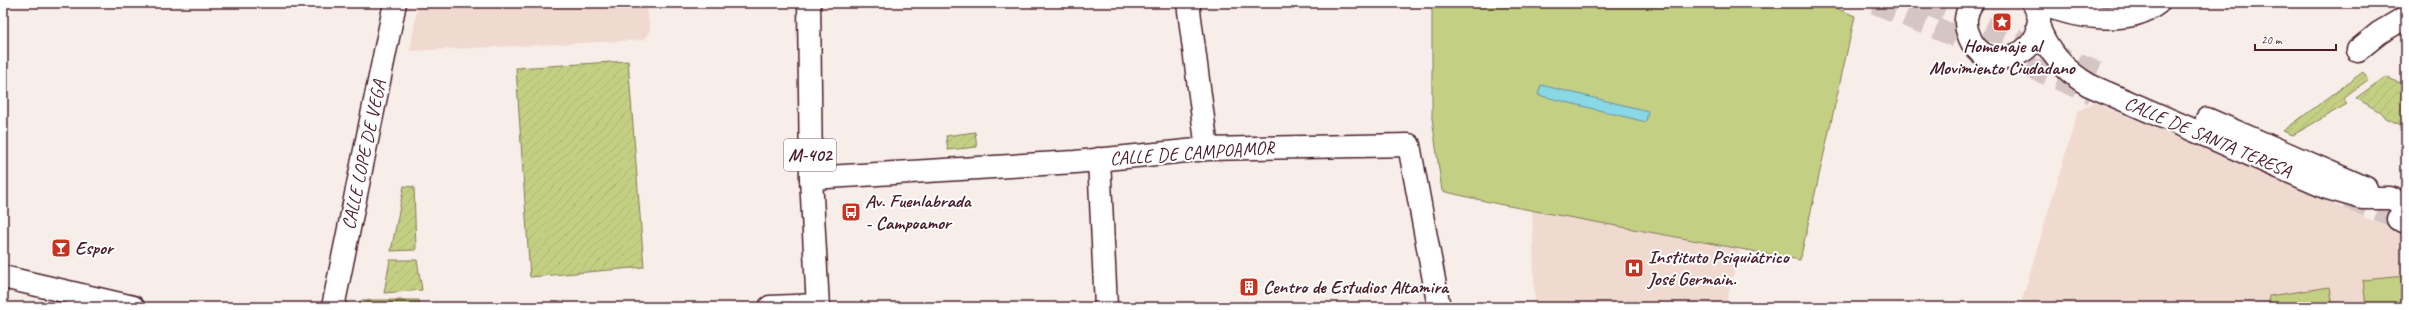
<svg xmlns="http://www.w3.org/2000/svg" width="2409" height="310" font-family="Caveat,sans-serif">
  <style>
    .built { fill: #f0d9cf }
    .green { fill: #c3d084; stroke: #867858 }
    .garden { fill: url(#garden-furrows); stroke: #867858 }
    .water { fill: #89d8e6; stroke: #708e9b }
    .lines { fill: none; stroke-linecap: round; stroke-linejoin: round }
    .minor-tunnel { stroke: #d5c5c3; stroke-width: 22; stroke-dasharray: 22 11; stroke-linecap: butt }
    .minor-casing { stroke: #4a1f2b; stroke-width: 25 }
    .highway-casing { stroke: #4a1f2b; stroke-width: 25 }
    .minor { stroke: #fff; stroke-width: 22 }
    .highway { stroke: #fff; stroke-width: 22 }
    .labels { text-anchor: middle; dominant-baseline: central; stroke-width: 4; stroke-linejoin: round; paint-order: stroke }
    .shield { fill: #fff; stroke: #80626b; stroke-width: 1 }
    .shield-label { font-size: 18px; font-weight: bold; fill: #4a1f2b }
    .poi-label { font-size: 19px; font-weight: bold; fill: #4a1f2b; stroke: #fff; text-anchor: start }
    .street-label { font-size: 19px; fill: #4a1f2b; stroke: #fff }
  </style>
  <defs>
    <pattern id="garden-furrows" width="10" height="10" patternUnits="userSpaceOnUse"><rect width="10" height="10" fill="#c3d084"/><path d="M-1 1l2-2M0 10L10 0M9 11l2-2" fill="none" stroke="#a9b272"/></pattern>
  </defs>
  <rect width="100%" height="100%" fill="#f8eee9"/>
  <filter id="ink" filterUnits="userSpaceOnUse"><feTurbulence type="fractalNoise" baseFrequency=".025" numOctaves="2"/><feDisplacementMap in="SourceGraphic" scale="8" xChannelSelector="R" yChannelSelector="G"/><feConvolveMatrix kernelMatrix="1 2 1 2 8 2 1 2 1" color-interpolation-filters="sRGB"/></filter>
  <g filter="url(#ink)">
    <!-- built -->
    <path class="built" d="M418,3H646L650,30L644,40L410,51Z
      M2094,102L2406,235V307H2020L2078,111Z
      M1532,210L1740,250L1725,307H1535Z"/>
    <!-- green -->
    <path class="green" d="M1432,3H1824L1855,16L1800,260L1498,204L1442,191L1432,118Z
      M2406,276V307H2366L2363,280Z
      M2330,287L2333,307H2270L2269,296Z"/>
    <!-- garden -->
    <path class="garden" d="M628,61L644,267L530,277L516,68Z
      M2363,72L2369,79L2343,98L2347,104L2293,135L2283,131Z
      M2385,77L2406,85V127L2385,118L2380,112L2356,98Z
      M975,132L977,147L948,150L946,136Z
      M404,186L414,187L416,250L391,251Z
      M390,260H417L422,290L384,293Z
      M362,300H419V307H357V303Z"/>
    <!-- water -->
    <path class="water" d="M1541,85L1648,111L1646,122L1538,95Z"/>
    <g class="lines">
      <!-- minor-tunnel -->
      <path class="minor-tunnel" d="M1875,3L2092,93
        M1924,3L2104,75
        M2347,198L2398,219"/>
      <defs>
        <path id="minor" d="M1188,3L1207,149
          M1972,3C1966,11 1964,23 1968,33C1984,85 2061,48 2033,3
          M2039,3C2073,17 2127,27 2158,3
          M2038,25C2046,50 2066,72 2089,85L2327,188L2362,198H2390L2406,205
          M2358,50L2379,33L2406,17
          M2207,119L2366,188
          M1099,159L1106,307
          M811,178L1075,162L1207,149L1409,145L1439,307
          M2398,219L2406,222
          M3,277L133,307
          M333,307L395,3
          M770,307L818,305"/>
        <path id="highway" d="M809,3L811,178L818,307"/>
      </defs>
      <!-- minor casing -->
      <use href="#minor" class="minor-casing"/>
      <!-- highway casing -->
      <use href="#highway" class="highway-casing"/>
      <!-- minor -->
      <use href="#minor" class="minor"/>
      <!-- highway -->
      <use href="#highway" class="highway"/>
    </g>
  </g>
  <!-- icons -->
  <defs>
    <symbol id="sight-square" viewBox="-11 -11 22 22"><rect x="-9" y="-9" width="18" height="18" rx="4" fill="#c8321e" stroke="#fff"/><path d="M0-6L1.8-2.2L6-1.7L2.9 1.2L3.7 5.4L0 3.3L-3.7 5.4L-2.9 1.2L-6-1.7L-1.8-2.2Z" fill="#fff"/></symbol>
    <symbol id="bus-square" viewBox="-11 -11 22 22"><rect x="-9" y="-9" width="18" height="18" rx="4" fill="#c8321e" stroke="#fff"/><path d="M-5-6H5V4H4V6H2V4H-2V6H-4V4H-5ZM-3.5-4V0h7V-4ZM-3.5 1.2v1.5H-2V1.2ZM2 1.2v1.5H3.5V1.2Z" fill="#fff"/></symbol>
    <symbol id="bar-square" viewBox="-11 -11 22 22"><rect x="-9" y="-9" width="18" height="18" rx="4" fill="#c8321e" stroke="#fff"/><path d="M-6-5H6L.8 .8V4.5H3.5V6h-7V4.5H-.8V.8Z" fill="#fff"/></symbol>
    <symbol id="hospital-square" viewBox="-11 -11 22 22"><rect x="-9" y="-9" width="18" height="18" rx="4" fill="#c8321e" stroke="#fff"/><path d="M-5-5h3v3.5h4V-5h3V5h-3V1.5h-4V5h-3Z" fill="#fff"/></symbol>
    <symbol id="building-square" viewBox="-11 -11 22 22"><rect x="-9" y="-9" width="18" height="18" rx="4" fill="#c8321e" stroke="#fff"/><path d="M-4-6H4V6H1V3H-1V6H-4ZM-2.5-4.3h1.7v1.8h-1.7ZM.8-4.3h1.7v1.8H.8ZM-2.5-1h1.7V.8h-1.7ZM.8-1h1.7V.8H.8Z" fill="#fff"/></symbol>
  </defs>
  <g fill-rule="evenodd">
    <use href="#sight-square" x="1991" y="11" width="22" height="22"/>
    <use href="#bus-square" x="840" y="201" width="22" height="22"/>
    <use href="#bar-square" x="50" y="237" width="22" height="22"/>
    <use href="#hospital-square" x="1623" y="257" width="22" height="22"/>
    <use href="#building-square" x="1238" y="276" width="22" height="22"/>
  </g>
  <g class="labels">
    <!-- shield labels -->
    <rect class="shield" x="784" y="139" width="52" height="32" rx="3"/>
    <g class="shield-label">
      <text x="810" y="155">M-402</text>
    </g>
    <!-- poi labels -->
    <g class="poi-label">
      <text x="2002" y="46" text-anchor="middle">Homenaje al<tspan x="2002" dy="22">Movimiento Ciudadano</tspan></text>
      <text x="865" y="201">Av. Fuenlabrada<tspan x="865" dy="22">- Campoamor</tspan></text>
      <text x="75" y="248">Espor</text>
      <text x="1648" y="257">Instituto Psiquiátrico<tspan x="1648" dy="22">José Germain.</tspan></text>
      <text x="1263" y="287">Centro de Estudios Altamira</text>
    </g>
    <!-- street labels -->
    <g class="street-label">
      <text transform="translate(2208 137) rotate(23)">CALLE DE SANTA TERESA</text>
      <text transform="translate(1192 153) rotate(-4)">CALLE DE CAMPOAMOR</text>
      <text transform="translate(364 155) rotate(-78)">CALLE LOPE DE VEGA</text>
    </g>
  </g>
  <!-- margin -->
  <rect width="2409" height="310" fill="none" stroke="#fff" stroke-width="16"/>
  <rect x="8" y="8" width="2393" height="294" fill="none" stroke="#4a1f2b" stroke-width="1.5" filter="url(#ink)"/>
  <!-- scale -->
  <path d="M2255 44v6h81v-6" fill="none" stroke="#4a1f2b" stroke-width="2"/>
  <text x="2261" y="44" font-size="12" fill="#4a1f2b" stroke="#ffffff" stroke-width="3" paint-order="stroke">20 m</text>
</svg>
